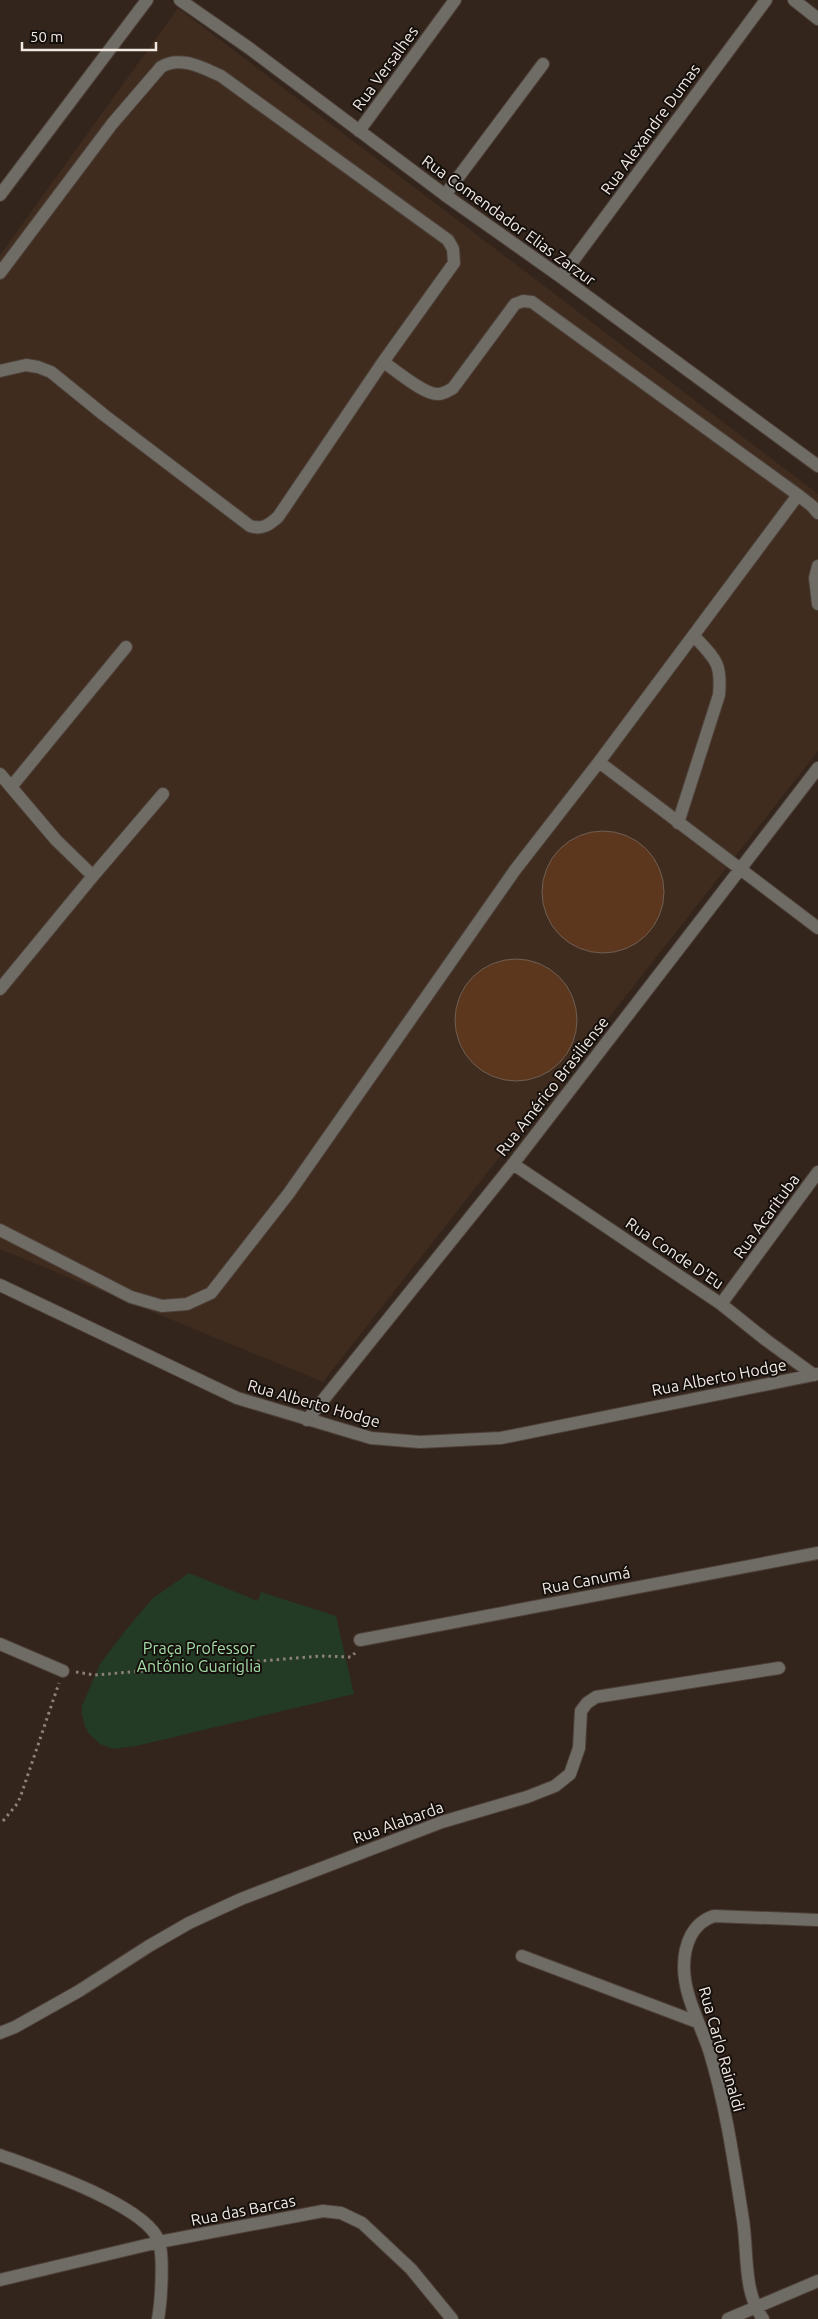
<svg xmlns="http://www.w3.org/2000/svg" width="818" height="2319" font-family="Ubuntu,sans-serif">
  <style>
    .built { fill: #3f2c1f }
    .green { fill: #233a25 }
    .building { fill: #5c371d; stroke: #6f5f55 }
    .lines { fill: none; stroke-linecap: round; stroke-linejoin: round }
    .minor-casing { stroke: #4e4038; stroke-width: 14 }
    .path { stroke: #8d827a; stroke-width: 3; stroke-dasharray: 2.5 4; stroke-linecap: butt }
    .minor { stroke: #6e6c65; stroke-width: 12 }
    .labels { text-anchor: middle; dominant-baseline: central; stroke-width: 4; stroke-linejoin: round; paint-order: stroke }
    .street-label { font-size: 16px; fill: #f2e9e3; stroke: #16100c }
    .park-label { font-size: 16px; fill: #a2dca6; stroke: #16100c }
  </style>
  <rect width="100%" height="100%" fill="#33251c"/>
  <!-- built -->
  <path class="built" d="M178,8L818,494V751L323,1382L0,1249V255Z"/>
  <!-- green -->
  <path class="green" d="M189,1573L258,1601L261,1592L336,1616L354,1694L136,1746L113,1749L100,1744L89,1734L85,1726L82,1715V1706L100,1664L125,1631L152,1599Z"/>
  <!-- building -->
  <path class="building" d="M542 892a61 61 0 1 1 122 0a61 61 0 1 1-122 0Z
    M455 1020a61 61 0 1 1 122 0a61 61 0 1 1-122 0Z"/>
  <g class="lines">
    <defs>
      <path id="minor" d="M180,0L249,48L445,195L561,277L818,466
        M794,0L818,19
        M359,131L455,0
        M0,195L147,0
        M445,195L543,64
        M0,273L112,124L161,67C180,55 203,68 221,76L448,240L453,249L454,263L383,362C396,370 424,395 438,394C444,394 448,391 453,388L515,304L523,301L532,302L798,495L812,506L818,513
        M561,277L766,0
        M0,371L26,365L38,367L51,372L104,415L250,526C262,530 269,525 278,517L383,362
        M818,566L815,578L818,604
        M126,647L11,787L56,840L93,876L163,794
        M599,762L818,928
        M0,774L11,787
        M678,823L719,695C722,662 715,659 694,636
        M0,989L93,876
        M513,1164L721,1304L766,1340L814,1375
        M0,1230L131,1297L162,1306L187,1304L211,1293L289,1193L515,870L599,762L798,495
        M0,1285L237,1398L371,1438L420,1442L501,1438L818,1374
        M721,1304L818,1172
        M307,1420L513,1164L818,768
        M360,1640L818,1553
        M0,1644L63,1671
        M522,1956L697,2022
        M0,2033L15,2027L79,1991L149,1946L189,1923L241,1899L442,1822L527,1797L555,1786L570,1774L579,1748L581,1711L587,1703L596,1697L779,1668
        M0,2155C35,2168 149,2206 159,2242C164,2257 161,2303 158,2319
        M0,2280L159,2242L323,2211L341,2213L362,2223L411,2269L452,2319
        M728,2319L818,2281
        M763,2319C743,2292 748,2253 743,2220C734,2163 726,2105 709,2050C700,2023 684,1996 684,1967C684,1945 692,1923 714,1916L818,1920"/>
    </defs>
    <!-- minor casing -->
    <use href="#minor" class="minor-casing"/>
    <!-- path -->
    <path class="path" d="M76,1672L95,1675L320,1656L351,1657L355,1653
      M3,1821L17,1804L20,1798L59,1683"/>
    <!-- minor -->
    <use href="#minor" class="minor"/>
  </g>
  <g class="labels">
    <!-- street labels -->
    <g class="street-label">
      <text transform="translate(385 68) rotate(-54)">Rua Versalhes</text>
      <text transform="translate(650 129) rotate(-54)">Rua Alexandre Dumas</text>
      <text transform="translate(509 220) rotate(36)">Rua Comendador Elias Zarzur</text>
      <text transform="translate(552 1086) rotate(-52)">Rua Américo Brasiliense</text>
      <text transform="translate(766 1216) rotate(-54)">Rua Acarituba</text>
      <text transform="translate(675 1253) rotate(34)">Rua Conde D'Eu</text>
      <text transform="translate(719 1377) rotate(-11)">Rua Alberto Hodge</text>
      <text transform="translate(314 1403) rotate(16)">Rua Alberto Hodge</text>
      <text transform="translate(586 1580) rotate(-11)">Rua Canumá</text>
      <text transform="translate(398 1822) rotate(-20)">Rua Alabarda</text>
      <text transform="translate(722 2049) rotate(74)">Rua Carlo Rainaldi</text>
      <text transform="translate(243 2210) rotate(-11)">Rua das Barcas</text>
    </g>
    <!-- park labels -->
    <g class="park-label">
      <text x="199" y="1648">Praça Professor<tspan x="199" dy="18">Antônio Guariglia</tspan></text>
    </g>
  </g>
  <!-- scale -->
  <path d="M22 42v8h134v-8" fill="none" stroke="#f2e9e3" stroke-width="2.5"/>
  <text x="30" y="42" font-size="15" fill="#f2e9e3" stroke="#16100c" stroke-width="4" paint-order="stroke">50 m</text>
</svg>
